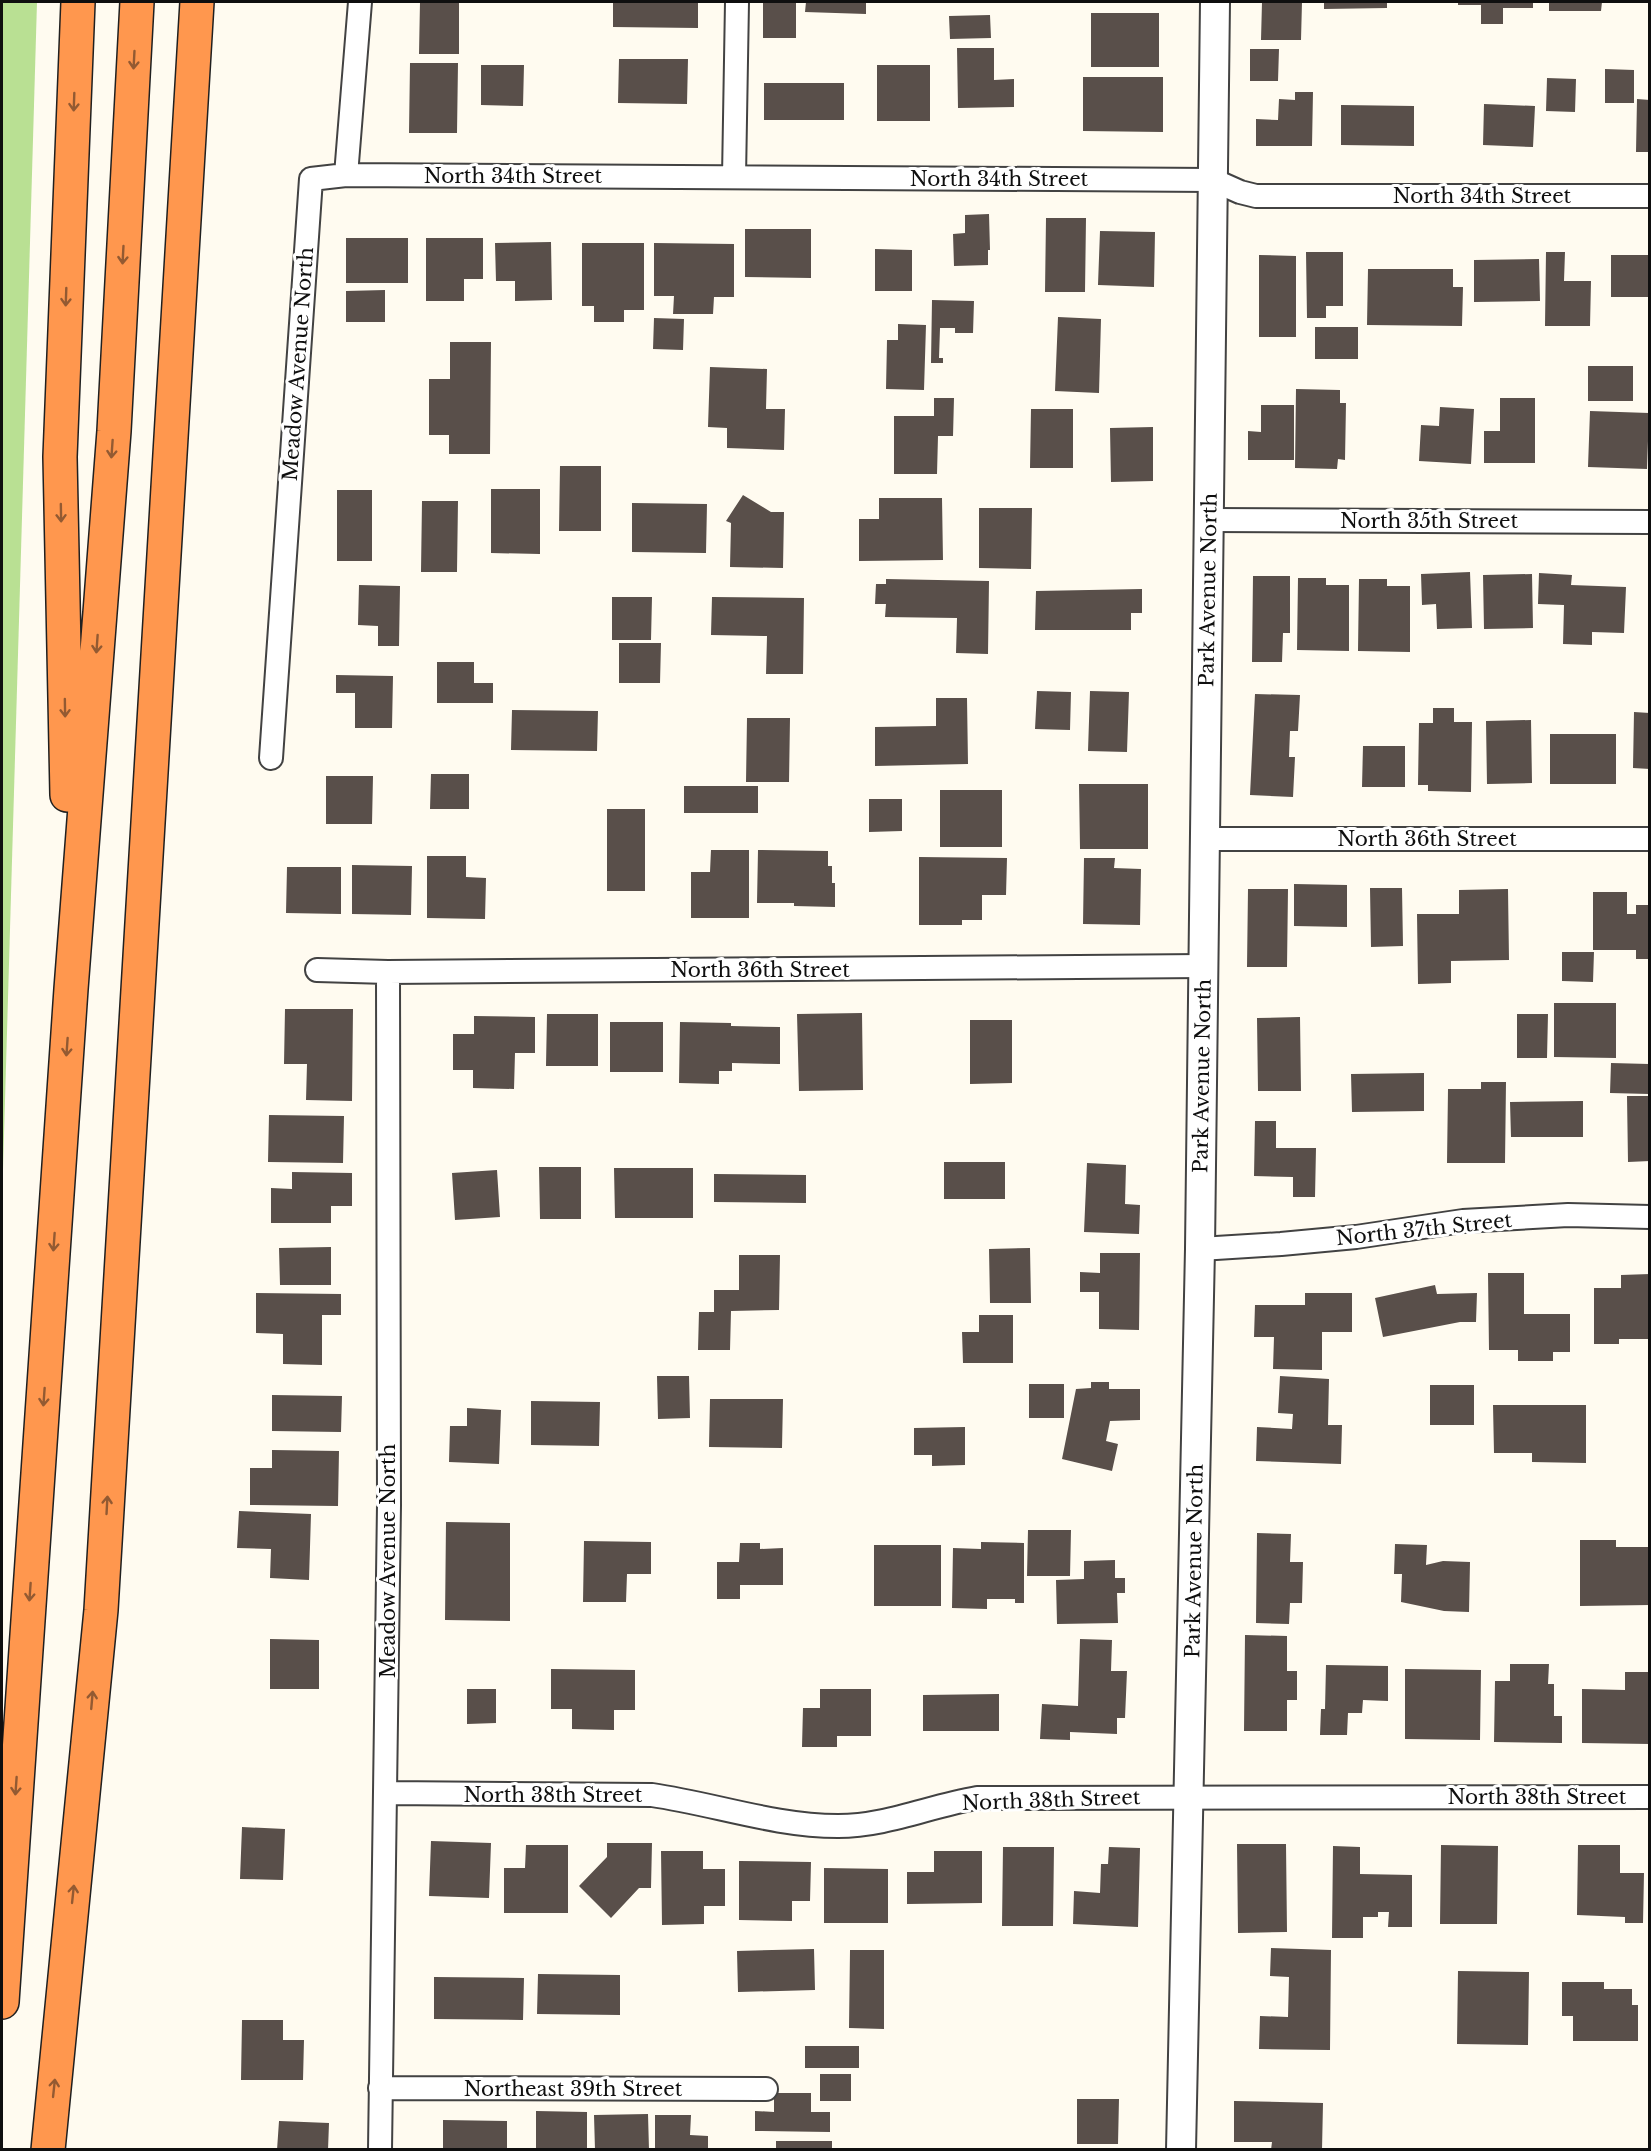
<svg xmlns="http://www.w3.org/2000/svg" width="1651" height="2151" font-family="'Libre Baskerville',serif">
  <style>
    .forest { fill: #b9e093 }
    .building { fill: #594f4a }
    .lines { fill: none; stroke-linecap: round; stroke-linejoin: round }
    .minor-casing { stroke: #424242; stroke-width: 26 }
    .tertiary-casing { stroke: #424242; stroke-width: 32 }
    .motorway-casing { stroke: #202020; stroke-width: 36 }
    .minor { stroke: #fff; stroke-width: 22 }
    .tertiary { stroke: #fff; stroke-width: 28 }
    .motorway { stroke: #ff974e; stroke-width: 33 }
    .oneway { stroke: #935a32 }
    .labels { text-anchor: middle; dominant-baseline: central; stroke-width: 6; stroke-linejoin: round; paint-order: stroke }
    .street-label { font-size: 20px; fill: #0f0f0f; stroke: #fff }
  </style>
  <rect width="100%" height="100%" fill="#fffbf0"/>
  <!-- forest -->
  <path class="forest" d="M2,2H37L2,1204Z"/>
  <!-- building -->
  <path class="building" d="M420,2H459V54H419Z
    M613,2H698V28L613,27Z
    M763,2H796V38H763Z
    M806,2H866V14L805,12Z
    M1262,2H1302L1301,40H1261Z
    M1324,2H1387V8L1324,9Z
    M1458,2H1533V8H1503V24H1481V5H1458Z
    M1549,2H1602L1601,11H1549Z
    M1091,13H1159V67H1091Z
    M990,15L991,38L950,39L949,16Z
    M957,48H994V80L1014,79V107L958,108Z
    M1250,49H1279L1278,81H1250Z
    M619,59H688L687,104L618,103Z
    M410,63H458L457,133H409Z
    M481,65H524L523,106L481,105Z
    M877,65H930V121H877Z
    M1605,69L1634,70V103H1605Z
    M1083,77H1163V132L1083,131Z
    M1547,78L1576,79L1575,112L1546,111Z
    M764,83H844V120H764Z
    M1295,92H1313L1312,146H1256V119L1278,120L1279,99L1295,100Z
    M1637,99L1650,100V152H1636Z
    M1484,104L1535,106L1533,147L1483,145Z
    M1341,105L1414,106V146L1341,145Z
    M989,214L990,250H988V265L954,266L953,234L965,233V215Z
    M1046,218H1086L1085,292H1045Z
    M745,229H811V278L745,277Z
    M1100,231L1155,232L1154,287L1098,285Z
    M346,238H408V283H346Z
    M426,238H483V279H464V301H426Z
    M551,242L552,300L515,301V281H496L495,243Z
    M582,243H644V310H624V322H594V306H582Z
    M654,243L734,244V297H714L713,314H673L674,296H654Z
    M875,249L912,250V291H875Z
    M1306,252H1343V306H1326V318H1307Z
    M1546,252H1565L1564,281H1591L1590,326H1545Z
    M1259,255L1296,256V337H1259Z
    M1611,255H1650V297H1611Z
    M1539,259L1540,301L1474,302V260Z
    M1368,269H1453V287H1463L1462,326L1367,325Z
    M385,290V322H346V291Z
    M932,300L974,301L973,333H955V328H940L939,358H943V363H931Z
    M1058,317L1101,319L1099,393L1055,391Z
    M654,318L684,319L683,350L653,349Z
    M898,324L926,325L924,390L886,389L887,340H898Z
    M1315,327H1358V359H1315Z
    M450,342H491L490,454H449V435H429V379H450Z
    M1588,366H1633V401H1588Z
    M710,367L767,369L766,409H785L784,450L727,448V428L708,427Z
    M1296,389L1340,390V403H1346L1345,460L1338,459L1337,469L1295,468Z
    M934,398H954L953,436H938L937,474H894V416H934Z
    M1500,398H1535V463H1484V431H1500Z
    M1261,405H1294V460H1248V431L1261,432Z
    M1440,407L1474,409L1471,464L1419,461L1421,425L1439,426Z
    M1031,409H1073V468H1030Z
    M1590,411L1649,413L1647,469L1588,467Z
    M1153,427V481L1111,482L1110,428Z
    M560,466H601V531H559Z
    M491,489H540V554L491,553Z
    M337,490H372V561H337Z
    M743,495L771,512H784L783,568L730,567L731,523L726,521Z
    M879,498H942L943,560L859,561V519H879Z
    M422,501H458L457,572H421Z
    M632,503L707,504L706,553L632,552Z
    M979,508H1032L1031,569L979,568Z
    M1470,572L1472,628L1437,629L1436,604L1422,605L1421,574Z
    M1539,573L1572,575L1571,585L1626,587L1624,633L1592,632V645L1563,644L1564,605L1538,604Z
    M1532,574L1533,628L1484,629L1483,575Z
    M1253,576H1290V633H1283L1282,662H1252Z
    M1298,578H1326V585H1349V651L1297,650Z
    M886,579L989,581L988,654L956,653L957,618L885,617L886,604H875L876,584H886Z
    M1359,579H1387V586H1410V652L1358,651Z
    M359,585L400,586L399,646H378V626L358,625Z
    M1142,589V613H1131V630H1035L1036,591Z
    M612,597H652L651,640H612Z
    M712,597L804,598L803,674H766L767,636L711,635Z
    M619,643H661L660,683H619Z
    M437,662H474V683H493V703H437Z
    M336,675L393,676L392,728H355V693H336Z
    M1037,691L1071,692L1070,730L1035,729Z
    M1090,691L1129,692L1127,752L1088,751Z
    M1255,694L1300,695L1298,731H1290L1289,757H1295L1293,797L1250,795Z
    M936,698H967L968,764L875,766V727L936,726Z
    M1433,708H1454V722H1472L1471,792L1428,791V785H1418L1419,723H1433Z
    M512,710L598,711L597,751L511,750Z
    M1634,712L1650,713V769L1633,768Z
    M747,718H790L789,782H746Z
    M1531,720L1532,783L1487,784L1486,721Z
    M1550,734H1616V784H1550Z
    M1363,746H1405V787H1362Z
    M431,774H469V809H430Z
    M326,776H373L372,824H326Z
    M1079,784H1148V849H1080Z
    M684,786H758V813H684Z
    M940,790H1002V847H940Z
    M869,799H902V831L869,832Z
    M607,809H645V891H607Z
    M711,850H749V918H691V872H710Z
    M758,850L828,851V866H832V883H835V907L794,906V903H757Z
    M427,856H466V877L486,878L485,919L427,918Z
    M919,857L1007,858L1006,895H982V920H962V925H919Z
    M1084,858H1115L1114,868L1141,869L1140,925L1083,924Z
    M352,865L412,866L411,915L352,914Z
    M287,867H341V914L286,913Z
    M1294,884L1347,885V927L1294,926Z
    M1370,888H1402L1403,946L1371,947Z
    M1248,889H1288L1287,967H1247Z
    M1508,889L1509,960L1451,961V983L1418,984L1417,914H1459V890Z
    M1593,892H1627V914H1636V905H1650V959H1636V950H1593Z
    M1562,952H1594L1593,982L1562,981Z
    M1554,1003H1616V1058L1554,1057Z
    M285,1009H353L352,1101L306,1100L307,1064H284Z
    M862,1013L863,1090L799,1091L797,1014Z
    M547,1014H598V1066H546Z
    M1517,1014H1548L1547,1058H1517Z
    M474,1016L535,1017V1053H515L514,1089L473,1088V1070H453V1034H474Z
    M1300,1017L1301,1091H1258L1257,1018Z
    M970,1020H1012V1083L970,1084Z
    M610,1022H663V1072H610Z
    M680,1022L731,1023V1026L780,1027V1064L732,1063V1071H719V1084L679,1083Z
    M1611,1063L1649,1064V1094L1610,1093Z
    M1424,1073V1111L1352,1112L1351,1074Z
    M1481,1082H1506L1505,1163H1447L1448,1089H1481Z
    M1627,1096H1650V1161L1628,1162Z
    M1583,1101V1137H1511L1510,1102Z
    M269,1115L344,1116L343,1163L268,1162Z
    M1255,1121H1276V1148H1316L1315,1197H1293V1177L1254,1176Z
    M944,1162H1005V1199H944Z
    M1087,1163L1126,1165L1125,1204L1140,1205L1139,1234L1084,1232Z
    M539,1167H581V1219H540Z
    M614,1168H693V1218H615Z
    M497,1170L500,1217L455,1220L452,1173Z
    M292,1172L352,1173V1206H331V1223H271V1188L292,1189Z
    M714,1174L806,1175V1203L714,1202Z
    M331,1247V1285H280L279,1248Z
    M1030,1248L1031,1303H990L989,1249Z
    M1100,1253H1140L1139,1330L1099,1329V1292H1080V1272L1100,1273Z
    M739,1255H780L779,1310L731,1311L730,1350H698L699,1312H714V1290H739Z
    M1488,1273H1524V1314H1570V1352H1553V1361H1518V1350H1489Z
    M1650,1274V1339H1619V1344H1594V1288H1621V1275Z
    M1435,1285L1437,1294L1477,1293L1476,1322H1460L1383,1337L1375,1298Z
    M256,1293L341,1294V1315H322V1365L283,1364V1334L256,1333Z
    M1305,1293H1352V1332H1322V1370L1273,1369L1274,1337H1254L1255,1305H1305Z
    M979,1315H1013V1363H963L962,1332H979Z
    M657,1376H689L690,1418L658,1419Z
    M1280,1376L1329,1379L1328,1425H1342L1341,1464L1256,1461L1257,1427L1292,1429L1293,1414L1278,1413Z
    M1091,1382H1109V1389H1140V1420L1110,1421L1106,1441L1118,1444L1112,1471L1062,1459L1076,1389L1091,1388Z
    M1029,1384H1064V1418H1029Z
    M1430,1385H1474V1425H1430Z
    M272,1395L342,1396L341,1432L272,1431Z
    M710,1399H783L782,1448L709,1447Z
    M531,1401L600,1402L599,1446L531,1445Z
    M1493,1405H1586V1463L1532,1462V1453H1494Z
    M467,1408L501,1410L499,1464L449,1462L450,1426H467Z
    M965,1427V1465L932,1466V1455H914V1428Z
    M272,1450L339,1451L338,1506L250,1505V1468H272Z
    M239,1511L311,1514L309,1580L270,1578L271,1549L237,1548Z
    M446,1522L510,1523V1621L445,1620Z
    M1028,1530H1071L1070,1576H1027Z
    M1257,1533L1291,1534L1290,1562H1303L1302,1603H1290L1289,1624L1256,1623Z
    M1580,1540H1616V1547H1650V1605L1580,1606Z
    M584,1541L651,1542V1574H627L626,1602H583Z
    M981,1542L1024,1543V1603H1015V1599H987V1609L952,1608L953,1548L981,1549Z
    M740,1543H760V1549L783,1548V1585H740V1599H717V1562H739Z
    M1395,1544L1427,1545L1426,1565L1443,1561L1470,1562L1469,1612L1444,1611L1401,1602L1402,1574H1394Z
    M874,1545H941V1606H874Z
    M1115,1560V1578H1125V1593H1117L1118,1623L1057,1624L1056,1580L1084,1579V1561Z
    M1245,1635L1287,1636V1671H1297V1700H1287V1731H1244Z
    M270,1639L319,1640V1689H270Z
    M1080,1639L1112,1640L1111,1671H1127L1125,1718H1117V1734L1070,1732V1740L1040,1739L1042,1704L1078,1706Z
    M1510,1664H1549L1548,1684H1554V1716H1562V1743L1494,1742L1495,1681H1510Z
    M1326,1665L1388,1666V1701L1363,1700L1362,1713H1348L1347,1735H1320L1321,1709H1325Z
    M551,1669L635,1670V1710H614V1730L572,1729V1709H551Z
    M1405,1669L1481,1670L1480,1740L1405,1739Z
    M1625,1672H1650V1744L1582,1743V1689L1625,1690Z
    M467,1689H496V1723L467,1724Z
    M820,1689H871V1736H837V1747H802L803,1708H820Z
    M999,1694V1731H923V1695Z
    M242,1827L285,1829L283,1880L240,1879Z
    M431,1841L491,1843L489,1898L429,1896Z
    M607,1843H652L651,1888H639L611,1918L579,1886L607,1857Z
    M1237,1844H1286L1287,1932L1238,1933Z
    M526,1845H568V1913H504V1868H525Z
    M1441,1845L1498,1846L1497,1924H1440Z
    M1578,1845H1620V1873H1644L1643,1923H1625V1917L1577,1915Z
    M1333,1846L1360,1847V1874L1412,1875V1927H1388L1389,1912H1378V1917H1363V1938H1332Z
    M1003,1847H1054L1053,1926H1002Z
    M1109,1847L1140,1848L1138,1927L1073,1924L1074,1891L1100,1893L1101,1864H1108Z
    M661,1851H703V1869H725V1906H704V1924L662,1925Z
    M934,1851H982V1903L907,1904V1872H934Z
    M739,1861L811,1862L810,1901H792V1921L739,1920Z
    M824,1868L888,1869V1923H824Z
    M1271,1948L1331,1950L1330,2050L1259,2049L1260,2016L1288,2017L1289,1977L1270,1976Z
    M814,1949L815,1990L738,1992L737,1951Z
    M850,1950H884V2029L849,2028Z
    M1458,1971L1529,1972L1528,2045L1457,2044Z
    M538,1974L620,1975V2015L537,2014Z
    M434,1977L524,1978L523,2020L434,2019Z
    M1562,1982H1604V1989H1632V2005H1638V2041H1573V2016H1562Z
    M242,2020H283V2040H304L303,2080H241Z
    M805,2046H859V2068H805Z
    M820,2074H851V2101H820Z
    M774,2093H811V2112H830V2132L755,2131V2111L774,2112Z
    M1077,2099H1119L1118,2144H1077Z
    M1234,2101L1323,2103L1322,2150H1271L1272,2142H1234Z
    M536,2111L587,2112V2150H536Z
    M648,2114L649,2150H595L594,2115Z
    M655,2115H691L690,2135L708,2136V2150H655Z
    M443,2120L507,2121V2150H443Z
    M279,2121L329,2123L328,2150H277Z
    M776,2141H832V2150H776Z"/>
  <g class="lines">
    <defs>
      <path id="minor" d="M346,175L1213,180L1240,192L1256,196H1650
        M734,177L737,2
        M1209,520L1650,522
        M271,758L311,179L346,175L360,2
        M1205,839H1650
        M317,970L388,972L1203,966
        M1200,1249L1281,1244L1356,1237L1463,1221L1568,1215L1650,1217
        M386,1793L652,1795C714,1804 775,1826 838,1826C886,1826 930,1806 977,1798L1650,1797
        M380,2088L766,2089
        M380,2150L389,1505L388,972"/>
      <path id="tertiary" d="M1181,2150L1200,1249L1215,2"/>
      <path id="motorway" d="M67,795L60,457L78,2
        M2,2002L71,989L114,431L137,2
        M48,2150L101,1610L197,2"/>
    </defs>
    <!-- minor casing -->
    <use href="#minor" class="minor-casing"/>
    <!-- tertiary casing -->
    <use href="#tertiary" class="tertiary-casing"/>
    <!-- motorway casing -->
    <use href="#motorway" class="motorway-casing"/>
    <!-- minor -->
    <use href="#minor" class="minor"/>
    <!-- tertiary -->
    <use href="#tertiary" class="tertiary"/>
    <!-- motorway -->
    <use href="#motorway" class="motorway"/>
  </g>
  <!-- one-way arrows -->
  <defs><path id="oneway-shaft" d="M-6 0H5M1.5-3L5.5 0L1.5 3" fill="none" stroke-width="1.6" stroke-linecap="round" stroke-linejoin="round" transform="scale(1.5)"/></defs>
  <g class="oneway">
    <use href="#oneway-shaft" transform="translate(134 60) rotate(93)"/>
    <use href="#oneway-shaft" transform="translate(74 102) rotate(92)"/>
    <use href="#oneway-shaft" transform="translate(123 255) rotate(93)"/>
    <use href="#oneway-shaft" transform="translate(66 297) rotate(92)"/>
    <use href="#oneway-shaft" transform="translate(112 449) rotate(94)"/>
    <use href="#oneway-shaft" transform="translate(61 513) rotate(89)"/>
    <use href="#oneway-shaft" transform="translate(97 644) rotate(94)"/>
    <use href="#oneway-shaft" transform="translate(65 708) rotate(89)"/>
    <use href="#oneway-shaft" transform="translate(67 1047) rotate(94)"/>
    <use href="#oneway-shaft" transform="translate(54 1242) rotate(94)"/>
    <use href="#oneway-shaft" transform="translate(44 1397) rotate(94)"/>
    <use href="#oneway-shaft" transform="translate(107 1505) rotate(-87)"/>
    <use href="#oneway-shaft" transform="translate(30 1592) rotate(94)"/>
    <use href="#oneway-shaft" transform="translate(92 1700) rotate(-85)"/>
    <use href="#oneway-shaft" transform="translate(16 1786) rotate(94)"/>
    <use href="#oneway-shaft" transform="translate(73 1894) rotate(-84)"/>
    <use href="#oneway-shaft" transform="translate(54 2088) rotate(-84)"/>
  </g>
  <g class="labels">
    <!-- street labels -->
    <g class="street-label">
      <text x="513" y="176">North 34th Street</text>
      <text x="999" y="179">North 34th Street</text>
      <text x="1482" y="196">North 34th Street</text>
      <text transform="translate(298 364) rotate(-86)">Meadow Avenue North</text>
      <text x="1429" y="521">North 35th Street</text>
      <text transform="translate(1208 590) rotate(-89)">Park Avenue North</text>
      <text x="1427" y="839">North 36th Street</text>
      <text x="760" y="970">North 36th Street</text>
      <text transform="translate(1202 1076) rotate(-89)">Park Avenue North</text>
      <text transform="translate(1424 1229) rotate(-6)">North 37th Street</text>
      <text transform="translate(388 1561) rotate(-90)">Meadow Avenue North</text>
      <text transform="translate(1194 1561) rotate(-89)">Park Avenue North</text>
      <text x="553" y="1795">North 38th Street</text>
      <text x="1537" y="1797">North 38th Street</text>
      <text transform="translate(1051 1800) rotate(-2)">North 38th Street</text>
      <text x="573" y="2089">Northeast 39th Street</text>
    </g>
  </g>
  <!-- border -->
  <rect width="1651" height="2151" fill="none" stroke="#0f0f0f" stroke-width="6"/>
</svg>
